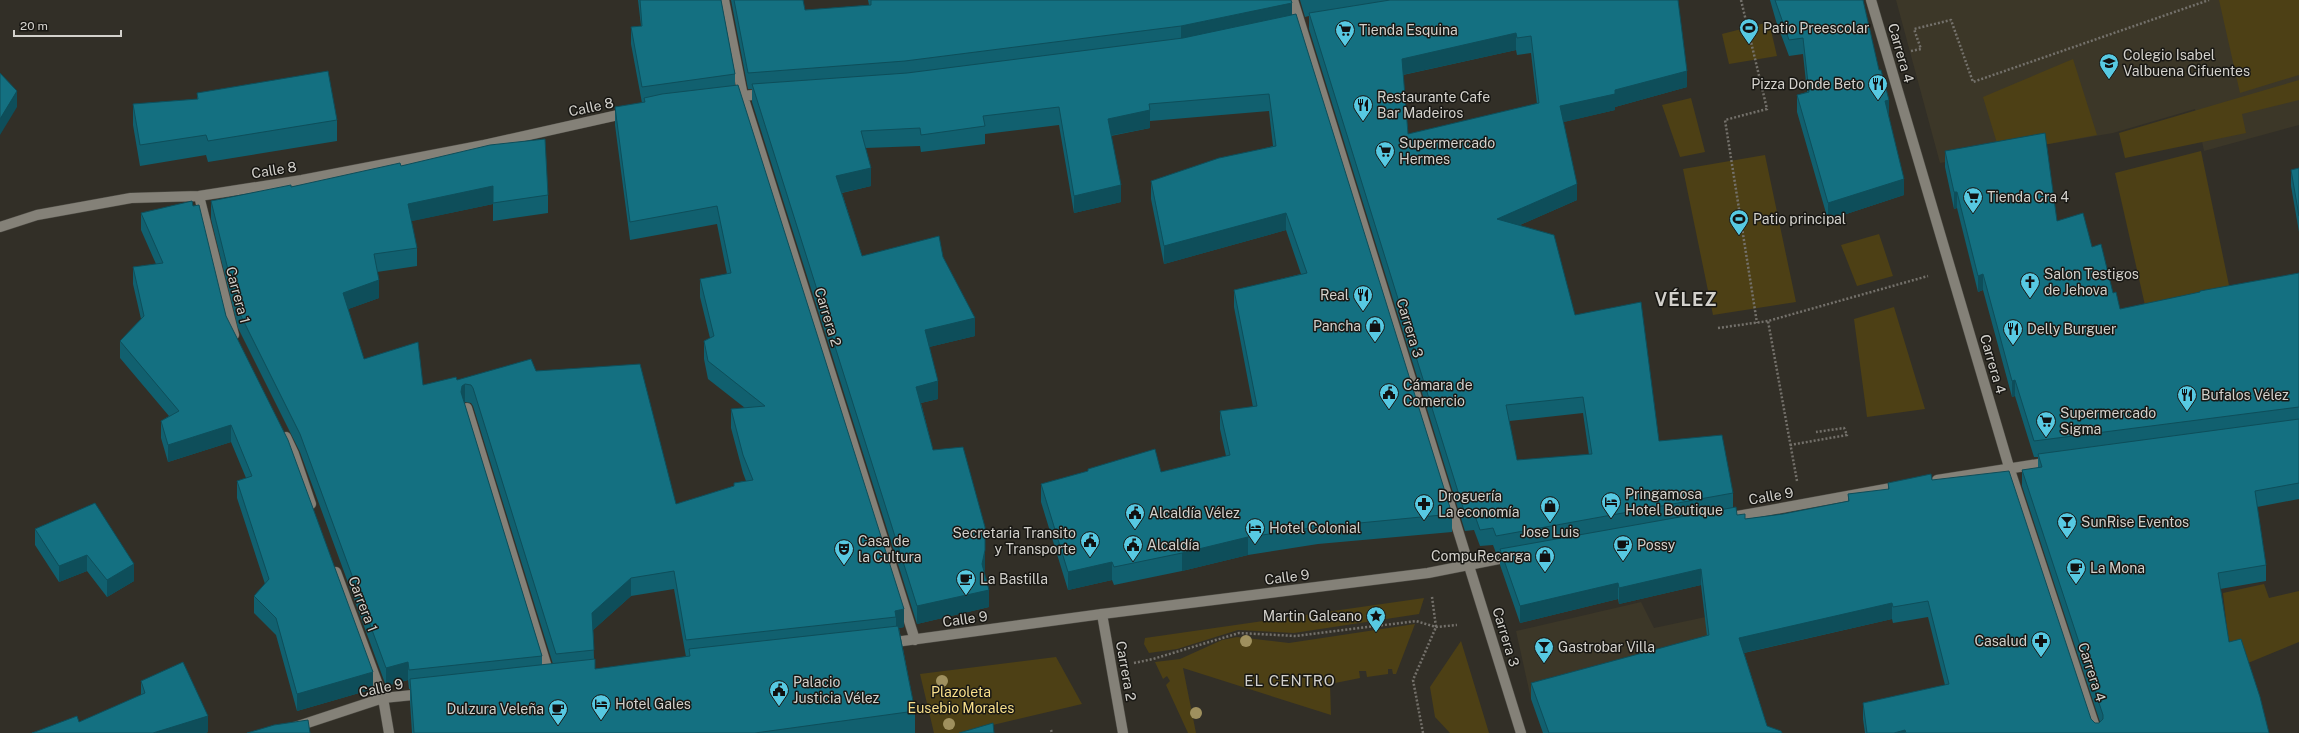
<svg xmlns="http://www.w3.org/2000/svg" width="2299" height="733" font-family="'Public Sans',sans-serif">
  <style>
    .built { fill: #3c3728 }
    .green { fill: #4d4015 }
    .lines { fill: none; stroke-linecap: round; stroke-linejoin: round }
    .service-casing { stroke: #4e4c45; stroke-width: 11 }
    .pedestrian-casing { stroke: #4e4c45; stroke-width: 11 }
    .minor-casing { stroke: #4e4c45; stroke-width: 11 }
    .tertiary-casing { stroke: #4e4c45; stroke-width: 11 }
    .path { stroke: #74716b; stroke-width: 2.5; stroke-dasharray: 2 2; stroke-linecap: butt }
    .service { stroke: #848178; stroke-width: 10 }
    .pedestrian { stroke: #848178; stroke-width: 10 }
    .minor { stroke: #848178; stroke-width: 10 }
    .tertiary { stroke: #848178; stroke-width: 10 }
    .tree { fill: #9f905e }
    .wall { fill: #11606f; fill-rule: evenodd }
    .shaded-wall { fill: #0e4e5a }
    .building { fill: #147081; stroke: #0e4e5a; fill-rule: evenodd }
    .labels { text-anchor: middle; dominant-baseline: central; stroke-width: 3; stroke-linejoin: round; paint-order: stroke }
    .poi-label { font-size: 14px; fill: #d3d1cc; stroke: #191814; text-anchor: start }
    .street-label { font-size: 14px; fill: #d3d1cc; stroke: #191814 }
    .park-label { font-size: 14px; fill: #f9df8b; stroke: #191814 }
    .neighbourhood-label { font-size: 15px; letter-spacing: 1px; fill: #d3d1cc; stroke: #191814 }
    .district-label { font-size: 18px; font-weight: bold; letter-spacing: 1px; fill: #d3d1cc; stroke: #191814 }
  </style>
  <rect width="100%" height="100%" fill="#322f27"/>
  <!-- built -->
  <path class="built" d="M1896,0H2299V125L2204,151L2195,109L2113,133L1940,163Z
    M1641,602L1654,628L1743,609L1736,644L1531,699L1516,631Z"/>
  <!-- green -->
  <path class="green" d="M2219,0H2299V75L2240,93Z
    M1769,22L1777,56L1729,64L1722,34Z
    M2073,59L2097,135L2000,153L1983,97Z
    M2299,80V100L2242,114L2246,133L2125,158L2119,133Z
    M1691,98L1705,152L1680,157L1662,105Z
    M2201,151L2231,295L2147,314L2115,173Z
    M1765,155L1796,302L1713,315L1683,169Z
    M1879,234L1893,276L1857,286L1841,245Z
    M1894,307L1925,409L1867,417L1854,319Z
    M2264,584L2269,598L2299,591V642L2248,663L2246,654L2230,655L2223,593Z
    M1424,598L1419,614L1294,633L1238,630L1177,649L1149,653L1144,644L1145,638Z
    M1415,624L1396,674H1393L1392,669H1388V674L1367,677L1366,671H1359L1360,678L1330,684L1331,715L1183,668L1196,733H1188L1166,685L1170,681L1167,676L1163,679L1155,662L1180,659L1222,640L1237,637L1289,643Z
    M1461,641L1489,733H1450L1435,717L1430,687Z
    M1056,657L1082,704L959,733H934L920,674Z"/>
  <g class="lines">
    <defs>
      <path id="service" d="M467,408L550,677"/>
      <path id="pedestrian" d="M1102,614L1123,733"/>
      <path id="minor" d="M724,0L743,96L915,640
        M1871,0L2009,467L2097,733
        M730,97L764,94
        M199,196L234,335
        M0,227L37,215L131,198L199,196L302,180L484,145L627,113
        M286,437L294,454L311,504
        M1937,480L2051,462
        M1732,517L1902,486
        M336,572L383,698L389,733
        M888,643L1102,614L1428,573L1514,556
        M277,733L383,698L423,694"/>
      <path id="tertiary" d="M1293,0L1521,733"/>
    </defs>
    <!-- service casing -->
    <use href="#service" class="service-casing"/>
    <!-- pedestrian casing -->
    <use href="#pedestrian" class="pedestrian-casing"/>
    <!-- minor casing -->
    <use href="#minor" class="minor-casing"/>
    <!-- tertiary casing -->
    <use href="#tertiary" class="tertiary-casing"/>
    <!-- path -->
    <path class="path" d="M1741,0L1767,109L1725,120L1757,323
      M1911,51L1921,49L1914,29L1951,20L1973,82L2209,0
      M1718,328L1768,321
      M1790,445L1847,435L1844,428L1816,432
      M1797,481L1768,321L1928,276
      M1134,663L1153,659L1239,633L1296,636L1416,621L1436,627L1457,625
      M1051,730L1052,733
      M1423,733L1413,680L1436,627L1432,597"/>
    <!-- service -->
    <use href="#service" class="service"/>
    <!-- pedestrian -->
    <use href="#pedestrian" class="pedestrian"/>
    <!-- minor -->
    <use href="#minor" class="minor"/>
    <!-- tertiary -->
    <use href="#tertiary" class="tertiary"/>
  </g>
  <!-- trees -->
  <g class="tree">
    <circle cx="1246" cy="641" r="6"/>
    <circle cx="942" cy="681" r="6"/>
    <circle cx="1196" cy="713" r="6"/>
    <circle cx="949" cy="724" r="6"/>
  </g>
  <!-- wall -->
  <path class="wall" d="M638,0H721L735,74V85L904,627L899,628L915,711V733H412L410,702V689H409L408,680L386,686L300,452L238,328L211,219V201L291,187L401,166L548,195V213L493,221V204L411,221L417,248V266L377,272L379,298L348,309L364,359L423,385L457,380L536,371L676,504L734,486V483L746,481L743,473L731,428V409L745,408L708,379L704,359V341L710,338L700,297V279L727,274L717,224L630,240L615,125V107L642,103L631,44V27L641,26ZM465,402L471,403L473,406L553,664L542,665V656L464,403ZM674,589L686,657L595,669L594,659L593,630L631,596Z
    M731,0H803L805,10L869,5L868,0H902L1292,15L1452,514V532L1318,544L1248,555L1182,571L1114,585L1112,580L1068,590L1041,502V484L1088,471V469L1161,472L1226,456L1220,429V411L1253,407L1234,307V290L1301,274L1286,230L1164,264L1151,199V181L1273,146L1269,111L1150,121V128L1111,136L1121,202L1074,213L1059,125L985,134V144L921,152L920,146L865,148L871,186L842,193L862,256L943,257L975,336L929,347L938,399L921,403L933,450L985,527V568L984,572L989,607L917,624L752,102V89H748Z
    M1300,0H1678L1687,87L1615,107V110L1563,122L1577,200L1520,225L1575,315L1659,441L1733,493V507L1737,515L1745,519L1783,514L1848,502V494L1888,490V483L1932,480L2091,719L2095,723H2099L2100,722L2022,486V470L2038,468V457H2034L2015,396L2012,397L1983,290L1978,292L1957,208L1954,209L1945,167V151L2057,221L2092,247L2113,293L2120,309L2299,273V499L2257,507L2266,565V581L2220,589L2229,642L2269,733H1865L1863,719V703L1945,685L1928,617L1893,623L1892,619L1744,653L1767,726L1782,733H1543L1531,699V683L1707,636L1701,585L1619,604L1618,599L1520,623L1500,565V552L1496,553L1493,545L1480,546L1474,530L1465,531L1309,29V16L1305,17ZM1516,50L1517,55L1531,53L1537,104L1408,134L1403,75ZM1583,413L1589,455L1517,460L1509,421Z
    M1770,0H1863L1889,117L1904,195L1828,220L1797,112V95L1807,92L1803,54L1789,56L1776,21Z
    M197,93L337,120V141L208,162L206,155L140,166L133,125V104L197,99Z
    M2299,168V232L2291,186V170Z
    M193,206L226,316L373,689L297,711L276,635L254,613V596L265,584L237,498V481L246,478L231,442L168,462L161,438V421L169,416L120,358V341L141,319L133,284V267L156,264L141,230V213Z
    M95,503L134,581L107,597L87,571L59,582L35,545V529Z
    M141,681L208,732L205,733H32L79,722L141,695Z"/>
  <!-- shaded-wall -->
  <path class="shaded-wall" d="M1292,3V19L1181,43V26Z
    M1516,33V50L1402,75V59Z
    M1687,71V87L1615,107V110L1560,123V106L1615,90Z
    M17,91V107L0,135V119Z
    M1889,100V117L1885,101Z
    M1150,110V128L1108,136V119Z
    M871,168V186L836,194V176Z
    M1904,179V195L1828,220V203Z
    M1577,184V200L1497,235V219Z
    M1121,185V202L1074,213V196Z
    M493,186V204L408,222V204Z
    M1954,192H1957V208L1954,209Z
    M1286,213V230L1164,264V246Z
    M1983,274V290L1978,292V276Z
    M379,280V298L343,311V293Z
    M975,318V336L925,348V330Z
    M2015,380V396L2012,397V381Z
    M938,381V399L916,404V387Z
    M465,384V402L462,404L461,392L462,386Z
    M231,425V442L168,462V445Z
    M1248,537V555L1182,571V553Z
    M985,550V568L982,581V564Z
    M87,555V571L59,582V566Z
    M1112,562V580L1068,590V572Z
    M134,564V581L107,597V580Z
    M1701,569V585L1619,604V588Z
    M631,578V596L592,631V613Z
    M1618,583V599L1520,623V606Z
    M989,590V607L917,624V606Z
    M1892,603V619L1739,654V638Z
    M904,609V627L896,629V617L895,611Z
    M408,662V680L386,686V668Z
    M373,672V689L297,711V694Z
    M208,716V732L205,733H153Z
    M1905,730V733H1894Z"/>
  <!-- building -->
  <path class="building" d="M640,0H721L735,74L642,87L631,27L642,26Z
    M734,0H803L805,10L871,5V0H1291L1292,3L1181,26L905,61L748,73Z
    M1390,0H1678L1687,71L1615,90V94L1560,106L1577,184L1497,219L1554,235L1575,315L1641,302L1659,441L1722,435L1733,493L1496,536L1493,528L1480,530L1474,513L1465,514L1309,13ZM1516,33L1517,38L1531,36L1539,103L1408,134L1402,59ZM1583,397L1592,454L1517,460L1506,405Z
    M1775,0H1863L1879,70H1881L1889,100L1885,101L1904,179L1828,203L1797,95L1809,92L1803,38L1789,40Z
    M1296,14L1452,514L1318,527L1248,537L1182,553L1114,567L1112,562L1068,572L1041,484L1088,471V469L1155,449L1161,472L1230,455L1220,411L1257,406L1234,290L1307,273L1286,213L1164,246L1151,181L1219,158L1276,146L1269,94L1149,104L1150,110L1108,119L1121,185L1074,196L1059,107L983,116L985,126L921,135L920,128L861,131L871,168L836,176L862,256L939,236L943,257L975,318L925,330L938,381L916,387L933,450L963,447L985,527V550L982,564L989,590L917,606L752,84L907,73L1183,38Z
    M328,71L337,120L208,141L206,135L140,145L133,104L198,99L197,93Z
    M0,73L17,91L0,119Z
    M738,85L904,609L895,611L896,617L686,640L674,571L631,578L592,613L594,650L556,654L473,388L471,385L465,384L462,386L461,392L542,656L409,670L408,662L386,668L300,434L238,310L211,201L291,185V187L400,163L401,166L490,145L545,139L548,195L493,203V186L408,204L417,248L374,254L379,280L343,293L364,359L418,342L423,385L456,377L457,380L531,359L536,371L640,364L676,504L734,486V483L753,480L743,455L731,409L765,406L708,361L704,341L714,336L700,279L731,273L717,206L630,222L615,107L645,102L644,98L662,94Z
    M2045,133L2057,221L2083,213L2092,247L2101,244L2113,293L2116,292L2120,309L2200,292V291L2299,273V407L2034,441L2015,380L2012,381L1983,274L1978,276L1957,192H1954L1945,151Z
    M2299,168V216L2291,170Z
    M192,201L193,206L199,205L226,316L288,440L373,672L297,694L276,618L254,596L269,579L237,481L252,476L231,425L168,445L161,421L179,411L120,341L144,316L133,267L163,263L141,213Z
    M2299,419V483L2255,491L2266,565L2218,573L2229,642L2241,639L2260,697L2269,733H1906L1905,730L1894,733H1867L1863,703L1949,684L1928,601L1893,607L1892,603L1739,638L1767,726L1781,731L1782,733H1549L1531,683L1709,635L1701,569L1619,588L1618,583L1520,606L1500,549L1736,507L1737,515L1745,514V519L1783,514L1849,501L1848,494L1889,489L1888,483L1931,474L1932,480L2009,471L2091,719L2095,723H2099L2103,719V715L2022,470L2042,467L2038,454Z
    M95,503L134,564L107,580L87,555L59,566L35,529Z
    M898,626L915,711L755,733H414L410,679L595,659V669L690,656L689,649Z
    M183,662L208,716L153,733H32L77,716L79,722L145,693L141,681Z
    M308,720L310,733H247L274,725Z
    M993,723L994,733H959Z"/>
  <!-- icons -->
  <defs>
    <symbol id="stadium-pin" viewBox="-11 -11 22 30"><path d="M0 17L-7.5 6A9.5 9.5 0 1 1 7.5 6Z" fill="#57c9e2" stroke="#191814"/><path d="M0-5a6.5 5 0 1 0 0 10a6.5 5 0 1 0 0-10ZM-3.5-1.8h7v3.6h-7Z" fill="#111"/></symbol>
    <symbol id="supermarket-pin" viewBox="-11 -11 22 30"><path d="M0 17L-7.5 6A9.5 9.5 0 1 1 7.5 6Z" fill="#57c9e2" stroke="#191814"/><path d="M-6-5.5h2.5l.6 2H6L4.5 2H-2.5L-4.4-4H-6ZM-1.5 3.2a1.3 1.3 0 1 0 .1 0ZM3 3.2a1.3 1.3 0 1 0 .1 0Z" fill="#111"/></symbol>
    <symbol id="school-pin" viewBox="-11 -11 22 30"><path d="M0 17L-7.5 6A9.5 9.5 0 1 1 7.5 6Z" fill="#57c9e2" stroke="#191814"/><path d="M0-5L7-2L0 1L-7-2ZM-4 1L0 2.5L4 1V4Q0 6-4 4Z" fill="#111"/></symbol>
    <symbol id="restaurant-pin" viewBox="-11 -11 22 30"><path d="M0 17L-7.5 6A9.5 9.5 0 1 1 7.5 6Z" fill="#57c9e2" stroke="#191814"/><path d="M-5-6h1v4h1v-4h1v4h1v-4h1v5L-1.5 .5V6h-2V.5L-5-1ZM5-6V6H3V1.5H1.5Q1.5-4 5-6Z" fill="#111"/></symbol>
    <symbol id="church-pin" viewBox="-11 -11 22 30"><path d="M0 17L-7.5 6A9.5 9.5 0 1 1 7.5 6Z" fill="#57c9e2" stroke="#191814"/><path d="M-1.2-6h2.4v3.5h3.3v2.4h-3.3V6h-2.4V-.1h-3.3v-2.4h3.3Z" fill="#111"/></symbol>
    <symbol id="shop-pin" viewBox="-11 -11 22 30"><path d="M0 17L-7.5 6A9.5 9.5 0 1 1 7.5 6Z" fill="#57c9e2" stroke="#191814"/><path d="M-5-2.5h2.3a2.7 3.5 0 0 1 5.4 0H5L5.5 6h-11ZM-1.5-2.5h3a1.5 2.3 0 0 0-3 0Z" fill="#111"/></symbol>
    <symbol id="civic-pin" viewBox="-11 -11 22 30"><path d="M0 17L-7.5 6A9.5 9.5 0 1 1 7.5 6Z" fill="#57c9e2" stroke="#191814"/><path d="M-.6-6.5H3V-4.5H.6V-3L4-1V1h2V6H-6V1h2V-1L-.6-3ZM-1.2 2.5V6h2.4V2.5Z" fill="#111"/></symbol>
    <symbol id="hotel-pin" viewBox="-11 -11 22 30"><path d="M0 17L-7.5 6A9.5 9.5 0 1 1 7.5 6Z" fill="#57c9e2" stroke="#191814"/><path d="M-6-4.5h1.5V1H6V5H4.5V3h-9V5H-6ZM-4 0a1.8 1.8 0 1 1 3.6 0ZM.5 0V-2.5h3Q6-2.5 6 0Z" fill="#111"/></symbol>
    <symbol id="pharmacy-pin" viewBox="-11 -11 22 30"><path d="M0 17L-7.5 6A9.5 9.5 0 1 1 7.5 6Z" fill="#57c9e2" stroke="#191814"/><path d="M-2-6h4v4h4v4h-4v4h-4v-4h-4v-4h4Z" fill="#111"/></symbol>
    <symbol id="bar-pin" viewBox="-11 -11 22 30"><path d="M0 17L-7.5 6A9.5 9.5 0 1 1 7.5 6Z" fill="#57c9e2" stroke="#191814"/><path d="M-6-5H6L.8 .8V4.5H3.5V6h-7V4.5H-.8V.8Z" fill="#111"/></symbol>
    <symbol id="cafe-pin" viewBox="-11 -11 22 30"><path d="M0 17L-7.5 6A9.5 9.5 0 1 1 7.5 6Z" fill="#57c9e2" stroke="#191814"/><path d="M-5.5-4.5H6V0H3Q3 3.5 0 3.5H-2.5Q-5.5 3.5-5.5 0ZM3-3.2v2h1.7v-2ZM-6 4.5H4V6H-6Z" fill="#111"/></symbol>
    <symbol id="theatre-pin" viewBox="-11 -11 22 30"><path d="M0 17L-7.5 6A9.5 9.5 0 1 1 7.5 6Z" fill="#57c9e2" stroke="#191814"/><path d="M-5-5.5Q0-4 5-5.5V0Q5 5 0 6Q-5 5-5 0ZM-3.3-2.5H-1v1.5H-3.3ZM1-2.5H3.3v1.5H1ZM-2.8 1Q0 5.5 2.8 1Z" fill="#111"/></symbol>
    <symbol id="sight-pin" viewBox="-11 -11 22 30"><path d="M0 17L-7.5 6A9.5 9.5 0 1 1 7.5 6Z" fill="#57c9e2" stroke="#191814"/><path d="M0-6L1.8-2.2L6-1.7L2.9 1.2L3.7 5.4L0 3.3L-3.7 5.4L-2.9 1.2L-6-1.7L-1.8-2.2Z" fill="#111"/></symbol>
  </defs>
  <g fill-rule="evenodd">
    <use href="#stadium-pin" x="1738" y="17" width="22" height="30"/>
    <use href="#supermarket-pin" x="1334" y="19" width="22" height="30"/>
    <use href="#school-pin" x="2098" y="52" width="22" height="30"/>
    <use href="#restaurant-pin" x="1867" y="73" width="22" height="30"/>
    <use href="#restaurant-pin" x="1352" y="94" width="22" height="30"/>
    <use href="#supermarket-pin" x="1374" y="140" width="22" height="30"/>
    <use href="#supermarket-pin" x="1962" y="186" width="22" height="30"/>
    <use href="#stadium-pin" x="1728" y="208" width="22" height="30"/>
    <use href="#church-pin" x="2019" y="271" width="22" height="30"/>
    <use href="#restaurant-pin" x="1352" y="284" width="22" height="30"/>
    <use href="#shop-pin" x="1364" y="315" width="22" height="30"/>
    <use href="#restaurant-pin" x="2002" y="318" width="22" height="30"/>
    <use href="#civic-pin" x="1378" y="382" width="22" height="30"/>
    <use href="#restaurant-pin" x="2176" y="384" width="22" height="30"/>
    <use href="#supermarket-pin" x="2035" y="410" width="22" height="30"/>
    <use href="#hotel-pin" x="1600" y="491" width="22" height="30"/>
    <use href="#pharmacy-pin" x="1413" y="493" width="22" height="30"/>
    <use href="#shop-pin" x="1539" y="495" width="22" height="30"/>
    <use href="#civic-pin" x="1124" y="502" width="22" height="30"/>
    <use href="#bar-pin" x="2056" y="511" width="22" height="30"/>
    <use href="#hotel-pin" x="1244" y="517" width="22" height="30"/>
    <use href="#civic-pin" x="1079" y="530" width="22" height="30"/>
    <use href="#civic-pin" x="1122" y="534" width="22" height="30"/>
    <use href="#cafe-pin" x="1612" y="534" width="22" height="30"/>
    <use href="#theatre-pin" x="833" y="538" width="22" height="30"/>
    <use href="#shop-pin" x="1534" y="545" width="22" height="30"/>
    <use href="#cafe-pin" x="2065" y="557" width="22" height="30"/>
    <use href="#cafe-pin" x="955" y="568" width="22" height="30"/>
    <use href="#sight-pin" x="1365" y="605" width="22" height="30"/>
    <use href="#pharmacy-pin" x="2030" y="630" width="22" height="30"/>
    <use href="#bar-pin" x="1533" y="636" width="22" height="30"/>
    <use href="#civic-pin" x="768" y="679" width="22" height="30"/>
    <use href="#hotel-pin" x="590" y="693" width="22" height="30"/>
    <use href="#cafe-pin" x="547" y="698" width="22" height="30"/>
  </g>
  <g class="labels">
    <!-- poi labels -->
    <g class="poi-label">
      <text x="1763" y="28">Patio Preescolar</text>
      <text x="1359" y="30">Tienda Esquina</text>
      <text x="2123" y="55">Colegio Isabel<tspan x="2123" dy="16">Valbuena Cifuentes</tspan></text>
      <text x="1864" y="84" text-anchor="end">Pizza Donde Beto</text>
      <text x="1377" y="97">Restaurante Cafe<tspan x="1377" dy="16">Bar Madeiros</tspan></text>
      <text x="1399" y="143">Supermercado<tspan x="1399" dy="16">Hermes</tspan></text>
      <text x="1987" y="197">Tienda Cra 4</text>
      <text x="1753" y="219">Patio principal</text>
      <text x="2044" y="274">Salon Testigos<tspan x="2044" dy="16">de Jehova</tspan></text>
      <text x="1349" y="295" text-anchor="end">Real</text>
      <text x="1361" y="326" text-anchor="end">Pancha</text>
      <text x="2027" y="329">Delly Burguer</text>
      <text x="1403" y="385">Cámara de<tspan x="1403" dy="16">Comercio</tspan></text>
      <text x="2201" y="395">Bufalos Vélez</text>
      <text x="2060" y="413">Supermercado<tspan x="2060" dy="16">Sigma</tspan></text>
      <text x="1625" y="494">Pringamosa<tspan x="1625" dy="16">Hotel Boutique</tspan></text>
      <text x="1438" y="496">Droguería<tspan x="1438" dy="16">La economía</tspan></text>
      <text x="1149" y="513">Alcaldía Vélez</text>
      <text x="2081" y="522">SunRise Eventos</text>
      <text x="1269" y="528">Hotel Colonial</text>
      <text x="1550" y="532" text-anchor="middle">Jose Luis</text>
      <text x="1076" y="533" text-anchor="end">Secretaria Transito<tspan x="1076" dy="16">y Transporte</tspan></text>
      <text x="858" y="541">Casa de<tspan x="858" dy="16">la Cultura</tspan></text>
      <text x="1147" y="545">Alcaldía</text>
      <text x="1637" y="545">Possy</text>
      <text x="1531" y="556" text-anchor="end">CompuRecarga</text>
      <text x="2090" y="568">La Mona</text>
      <text x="980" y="579">La Bastilla</text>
      <text x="1362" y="616" text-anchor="end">Martin Galeano</text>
      <text x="2027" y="641" text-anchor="end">Casalud</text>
      <text x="1558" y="647">Gastrobar Villa</text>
      <text x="793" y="682">Palacio<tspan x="793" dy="16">Justicia Vélez</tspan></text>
      <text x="615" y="704">Hotel Gales</text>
      <text x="544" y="709" text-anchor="end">Dulzura Veleña</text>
    </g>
    <!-- street labels -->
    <g class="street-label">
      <text transform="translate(1901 53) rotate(74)">Carrera 4</text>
      <text transform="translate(591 107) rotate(-12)">Calle 8</text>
      <text transform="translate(274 170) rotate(-9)">Calle 8</text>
      <text transform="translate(238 295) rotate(75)">Carrera 1</text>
      <text transform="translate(828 317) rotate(73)">Carrera 2</text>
      <text transform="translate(1410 328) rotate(73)">Carrera 3</text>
      <text transform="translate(1993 364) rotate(74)">Carrera 4</text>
      <text transform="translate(1771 496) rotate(-10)">Calle 9</text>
      <text transform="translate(1287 577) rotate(-7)">Calle 9</text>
      <text transform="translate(363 604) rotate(69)">Carrera 1</text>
      <text transform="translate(965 619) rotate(-8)">Calle 9</text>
      <text transform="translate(1506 637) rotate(73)">Carrera 3</text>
      <text transform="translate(1126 671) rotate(80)">Carrera 2</text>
      <text transform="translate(2092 672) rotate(72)">Carrera 4</text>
      <text transform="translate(381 688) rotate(-12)">Calle 9</text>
    </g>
    <!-- park labels -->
    <g class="park-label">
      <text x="961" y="692">Plazoleta<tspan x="961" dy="16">Eusebio Morales</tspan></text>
    </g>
    <!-- neighbourhood labels -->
    <g class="neighbourhood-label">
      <text x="1290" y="680">EL CENTRO</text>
    </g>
    <!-- district labels -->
    <g class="district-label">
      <text x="1686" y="299">VÉLEZ</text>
    </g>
  </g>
  <!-- scale -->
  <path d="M14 30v6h107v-6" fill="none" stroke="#d3d1cc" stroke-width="2"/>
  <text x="20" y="30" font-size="12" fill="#d3d1cc" stroke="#191814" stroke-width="3" paint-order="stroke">20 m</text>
</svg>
